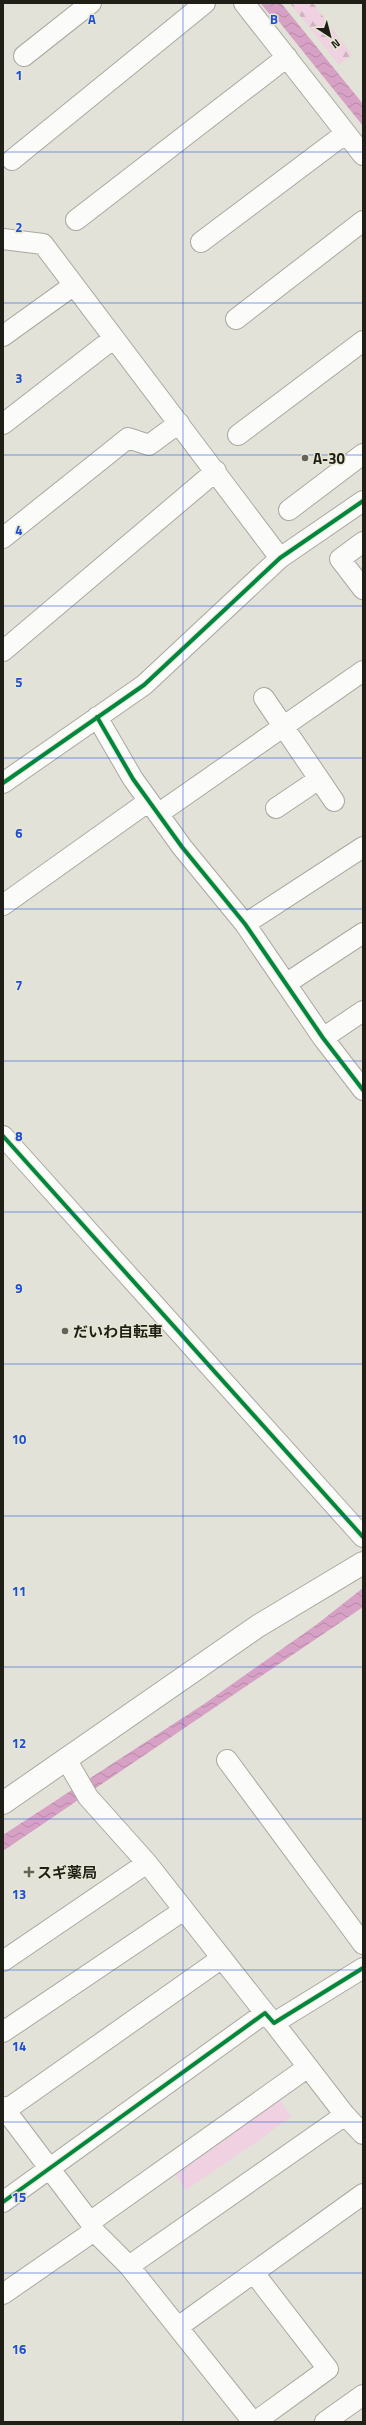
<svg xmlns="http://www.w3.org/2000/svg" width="366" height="2425" font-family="'Titillium Web','Noto Sans JP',sans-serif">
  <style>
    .forest { fill: url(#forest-firs) }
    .green { fill: #efd1e1 }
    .water { fill: url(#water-waves) }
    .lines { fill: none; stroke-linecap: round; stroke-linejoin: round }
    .stream { stroke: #d7a0c5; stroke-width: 5.5 }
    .street-casing { stroke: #a9a9a1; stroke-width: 22 }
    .secondary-casing { stroke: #a9a9a1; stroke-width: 24 }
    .street { stroke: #fbfbf9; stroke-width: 20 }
    .secondary { stroke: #fbfbf9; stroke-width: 22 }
    .cycleway-casing { stroke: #e7e7d3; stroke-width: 6 }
    .cycleway { stroke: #00873e; stroke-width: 4 }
    .grid { fill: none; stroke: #1d4ed8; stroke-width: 1; stroke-opacity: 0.55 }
    .poi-dot { fill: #63635b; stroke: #e7e7d3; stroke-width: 1.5 }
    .labels { text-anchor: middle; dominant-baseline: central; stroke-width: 3; stroke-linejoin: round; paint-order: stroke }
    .poi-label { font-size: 15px; font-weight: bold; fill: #1f1f18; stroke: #e7e7d3; text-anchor: start }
    .grid-label { font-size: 13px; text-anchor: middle; font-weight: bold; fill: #1d4ed8; stroke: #e7e7d3; stroke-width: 3; stroke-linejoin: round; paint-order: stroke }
  </style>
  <defs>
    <pattern id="forest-firs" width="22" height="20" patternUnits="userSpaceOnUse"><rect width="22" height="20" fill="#efd1e1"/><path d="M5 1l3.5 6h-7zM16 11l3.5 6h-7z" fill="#ccb3c0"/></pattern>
    <pattern id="water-waves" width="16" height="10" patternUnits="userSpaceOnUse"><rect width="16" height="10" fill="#d7a0c5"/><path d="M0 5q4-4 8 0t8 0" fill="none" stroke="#b889a8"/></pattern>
  </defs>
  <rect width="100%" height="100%" fill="#e2e2d8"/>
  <!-- forest -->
  <path class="forest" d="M290,3H313L352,55L339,65Z"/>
  <!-- green -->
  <path class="green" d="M276,2095L291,2116L262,2138L186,2190L171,2169Z"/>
  <!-- water -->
  <path class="water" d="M264,3H281L363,104V126Z
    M363,1588V1607L3,1851V1835L204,1704L316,1625Z"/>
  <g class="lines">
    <!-- stream -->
    <path class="stream" d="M264,3L277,19"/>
    <defs>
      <path id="street" d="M244,3L363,155
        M24,56L91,3
        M12,160L205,3
        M76,220L287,57
        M3,239L43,244L280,558
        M201,242L346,133
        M236,319L363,221
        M3,336L74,285
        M3,424L114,338
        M238,435L363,341
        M289,510L363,454
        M3,538L128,438L149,445L179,423
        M363,542L340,559L363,589
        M3,651L216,471
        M264,698L334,801
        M97,717L133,779L182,847L245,924L323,1038L363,1090
        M3,783L144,685L280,558L363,501
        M276,808L319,779
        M158,814L363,671
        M3,905L149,801
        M245,924L363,847
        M287,983L363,933
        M323,1038L363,1011
        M3,1136L363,1537
        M66,1759L88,1797L147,1863L265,2013
        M227,1760L363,1944
        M3,1961L147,1863
        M274,2023L345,2115L363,2134
        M3,2032L184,1910
        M3,2107L90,2222L94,2231L129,2266L253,2422
        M6,2110L222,1958
        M3,2202L265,2013L274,2023L363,1968
        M90,2222L308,2067
        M129,2266L345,2115
        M254,2273L328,2369L255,2422
        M3,2294L94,2231
        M178,2327L363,2194
        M325,2422L363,2395"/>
      <path id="secondary" d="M3,1803L258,1626L363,1563"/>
    </defs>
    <!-- street casing -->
    <use href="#street" class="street-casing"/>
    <!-- secondary casing -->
    <use href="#secondary" class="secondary-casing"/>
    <!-- street -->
    <use href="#street" class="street"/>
    <!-- secondary -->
    <use href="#secondary" class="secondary"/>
    <defs>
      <path id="cycleway" d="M97,717L133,779L182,847L245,924L323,1038L363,1090
        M3,783L144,685L280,558L363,501
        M3,1136L363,1537
        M3,2202L265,2013L274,2023L363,1968"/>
    </defs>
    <!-- cycleway casing -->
    <use href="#cycleway" class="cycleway-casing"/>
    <!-- cycleway -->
    <use href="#cycleway" class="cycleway"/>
  </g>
  <!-- grid -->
  <path class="grid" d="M183,3V2422M3,152H363M3,303H363M3,455H363M3,606H363M3,758H363M3,909H363M3,1061H363M3,1212H363M3,1364H363M3,1516H363M3,1667H363M3,1819H363M3,1970H363M3,2122H363M3,2273H363"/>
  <!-- markers -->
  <g class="poi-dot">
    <circle cx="305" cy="458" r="4"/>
    <circle cx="65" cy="1331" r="4"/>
    <path d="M27 1866h4v4h4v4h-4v4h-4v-4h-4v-4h4z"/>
  </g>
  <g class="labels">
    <!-- poi labels -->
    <g class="poi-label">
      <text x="313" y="458">A-30</text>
      <text x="73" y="1331">だいわ自転車</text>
      <text x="37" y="1872">スギ薬局</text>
    </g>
  </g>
  <g class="grid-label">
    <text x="92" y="24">A</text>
    <text x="274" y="24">B</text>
    <text x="19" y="80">1</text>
    <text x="19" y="232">2</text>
    <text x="19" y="383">3</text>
    <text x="19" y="535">4</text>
    <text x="19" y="687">5</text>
    <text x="19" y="838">6</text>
    <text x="19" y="990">7</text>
    <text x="19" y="1141">8</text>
    <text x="19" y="1293">9</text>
    <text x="19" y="1444">10</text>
    <text x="19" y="1596">11</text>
    <text x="19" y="1748">12</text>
    <text x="19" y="1899">13</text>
    <text x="19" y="2051">14</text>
    <text x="19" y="2202">15</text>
    <text x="19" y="2354">16</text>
  </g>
  <!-- border -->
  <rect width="366" height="2425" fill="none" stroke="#1f1f18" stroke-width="8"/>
  <!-- north arrow -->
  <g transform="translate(330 36) rotate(144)" stroke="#e7e7d3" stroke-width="3" paint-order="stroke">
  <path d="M0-3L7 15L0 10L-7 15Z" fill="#1f1f18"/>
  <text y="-6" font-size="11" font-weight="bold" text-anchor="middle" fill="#1f1f18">N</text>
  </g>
</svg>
